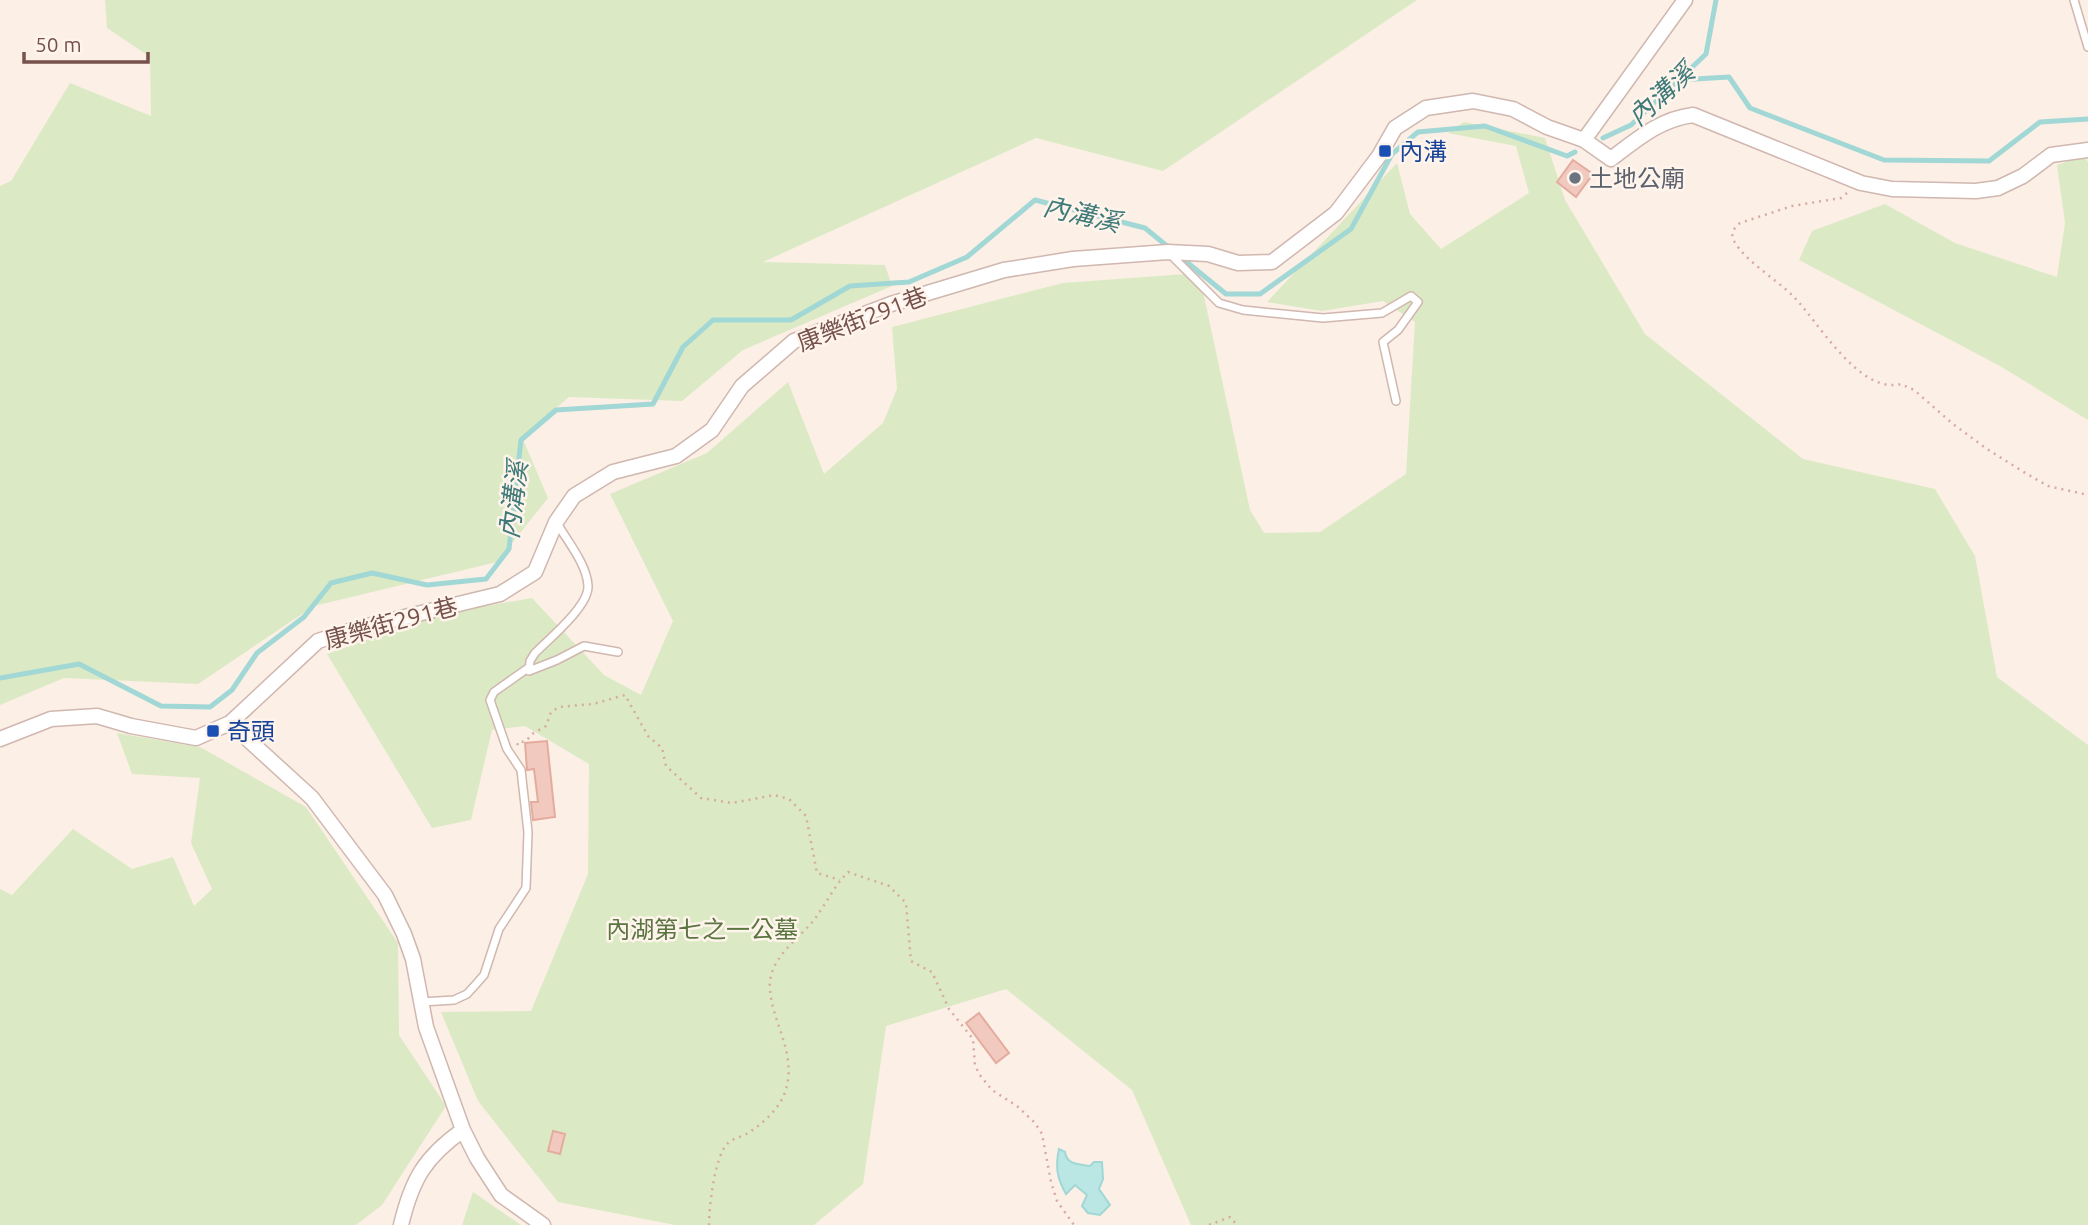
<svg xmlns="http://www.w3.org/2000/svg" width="2088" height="1225" font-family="Ubuntu,'Noto Sans TC',sans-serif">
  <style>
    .green { fill: #dbeac4 }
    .water { fill: #bae6e4; stroke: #a1d7d5; stroke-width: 2 }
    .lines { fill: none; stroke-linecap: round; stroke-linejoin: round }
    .stream { stroke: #a1d7d5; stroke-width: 5 }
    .building { fill: #f1c9be; stroke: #e4ac9e; stroke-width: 2 }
    .service-casing { stroke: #d0b7af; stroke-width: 10 }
    .minor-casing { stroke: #d0b7af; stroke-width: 17 }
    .path { stroke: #d6aba1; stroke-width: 2.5; stroke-dasharray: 2 5; stroke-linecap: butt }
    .service { stroke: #fff; stroke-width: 7 }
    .minor { stroke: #fff; stroke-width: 14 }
    .transit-dot { fill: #1a4fb4; stroke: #fff4ec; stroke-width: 2.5 }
    .worship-dot { fill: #6b7280; stroke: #fff4ec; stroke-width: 2.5 }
    .labels { text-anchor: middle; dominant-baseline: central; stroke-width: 5; stroke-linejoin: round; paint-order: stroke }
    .transit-label { font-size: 24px; fill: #164399; stroke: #fff4ec; text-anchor: start }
    .worship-label { font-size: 24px; fill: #5b616d; stroke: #fff4ec; text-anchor: start }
    .street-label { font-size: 24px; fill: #75524b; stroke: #fff4ec }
    .park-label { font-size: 24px; fill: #5a7540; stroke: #fff4ec }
    .water-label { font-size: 26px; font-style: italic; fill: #3f7a79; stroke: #fff4ec }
  </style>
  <rect width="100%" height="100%" fill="#fcefe6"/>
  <!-- green -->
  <path class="green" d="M105,0H1417L1163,171L1036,138L763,262L885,265L892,286L743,350L682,401L569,397L522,437L548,498L497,562L314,606L198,684L64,678L0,705V186L11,181L70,83L151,116L150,57L107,28Z
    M1464,122L1545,138L1565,200L1645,334L1803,459L1935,489L1975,556L1997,677L2088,745V1225H1191L1132,1090L1006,989L886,1026L863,1184L814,1225H675L558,1202L478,1101L441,1012L531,1011L588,874L589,764L525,726L492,730L471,820L432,828L327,654L439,614L532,598L604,675L641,695L673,621L610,494L707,453L788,382L824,474L883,423L897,389L892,327L1063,283L1199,273L1250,510L1264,533L1320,532L1406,474L1415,322L1383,301L1322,311L1267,302L1397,163L1410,214L1441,249L1529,193L1516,146L1448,133Z
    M2084,156L2088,162V420L2000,366L1799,260L1812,231L1885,204L1955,243L2057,277L2065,223L2057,165Z
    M117,733L200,747L306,807L398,943L399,1035L446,1106L382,1205L356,1225H0V889L12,895L73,829L132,869L173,857L194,906L212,889L191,843L200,778L132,774Z
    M473,1192L521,1225H462Z"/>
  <!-- water -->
  <path class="water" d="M1059,1149L1065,1152C1067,1165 1078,1164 1090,1166L1094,1162H1102L1103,1179L1099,1189L1110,1205L1100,1215L1088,1213L1082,1206L1087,1195L1075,1185L1066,1194C1057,1178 1055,1167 1059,1149Z"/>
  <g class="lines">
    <!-- stream -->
    <path class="stream" d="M1678,80L1729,77L1750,108L1884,160L1989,161L2040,122L2088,119
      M1603,138L1631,125L1706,54L1716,0
      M1183,259L1226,294H1260L1351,229L1392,154L1418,132L1485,126L1567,156L1575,152
      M0,678L79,664L161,706L210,707L232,690L257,653L304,617L331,583L372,573L427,585L486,579L509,549L521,440L556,410L653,404L683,347L713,320H791L850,286L909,282L967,257L1035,200L1145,228L1167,246"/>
  </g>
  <!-- building -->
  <path class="building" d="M1573,160L1593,174L1576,197L1557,182Z
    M547,741L555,817L533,820L531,802H538L534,769L527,770L525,743Z
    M979,1013L1009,1053L996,1063L966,1023Z
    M553,1131L565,1134L560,1154L548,1151Z"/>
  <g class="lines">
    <defs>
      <path id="service" d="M2074,0L2088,47
        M1169,253L1219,303L1243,310L1323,318L1382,313L1411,296L1418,302L1398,330L1383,342L1396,401
        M557,523C567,541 587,564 588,586C589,606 549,639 535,653L530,661L529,671L557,660L584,646L618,652
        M422,1002L454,1000L467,994L477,983L484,975L499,929L526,888L528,832L521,770L507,749L490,700L494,692L528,668"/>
      <path id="minor" d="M1584,140L1611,159C1636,140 1660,119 1693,115L1861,183L1892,189L1976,191L1998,188L2023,176L2051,155L2088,150
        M230,723L312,798L385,895L404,934L413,959L426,1027L463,1130L477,1158L501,1195L543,1225
        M0,739L51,719L97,716L131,726L196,738L230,723L318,641L355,629L500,594L535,572L556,522L574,496L613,472L676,456L712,430L742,386L794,341L891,304L1004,270L1073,259L1168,252L1208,254L1238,263L1272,262L1336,213L1379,156L1395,128L1426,108L1473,101L1513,109L1547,127L1584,140L1685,0
        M401,1225C412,1179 425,1157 463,1130"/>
    </defs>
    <!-- service casing -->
    <use href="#service" class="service-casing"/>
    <!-- minor casing -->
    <use href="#minor" class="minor-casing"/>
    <!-- path -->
    <path class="path" d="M1847,193L1841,198L1792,206L1740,223C1734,228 1730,233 1734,241C1745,261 1776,279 1793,296C1818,321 1859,395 1901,384L1914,390L1953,424L1987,449L2022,471L2048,486L2088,495
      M518,745L517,743L526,741L532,734L546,726L551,712L559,707L593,704L625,695L648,736L662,748L666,766L701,798L732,803L774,795L789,799L806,816L817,873L840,880
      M709,1225C709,1206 715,1155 728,1143C733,1138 742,1137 748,1133C762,1124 777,1111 784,1095C799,1056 773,1026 770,990C767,959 797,941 814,920C826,904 834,886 848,872L889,886L906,903L911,961L932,972L949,1009L973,1039L975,1065L979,1074L992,1090L1017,1106L1035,1123L1042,1134L1051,1182L1057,1201L1074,1225
      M1209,1225L1230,1217L1237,1225"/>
    <!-- service -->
    <use href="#service" class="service"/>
    <!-- minor -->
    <use href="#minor" class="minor"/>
  </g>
  <!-- markers -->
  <g class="transit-dot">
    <rect x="1378" y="144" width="14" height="14" rx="3.5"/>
    <rect x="206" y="724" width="14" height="14" rx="3.5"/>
  </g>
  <circle class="worship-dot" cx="1575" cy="178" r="7"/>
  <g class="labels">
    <!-- transit labels -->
    <g class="transit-label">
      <text x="1399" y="151">內溝</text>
      <text x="227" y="731">奇頭</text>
    </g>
    <!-- worship labels -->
    <g class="worship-label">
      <text x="1589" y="178">土地公廟</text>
    </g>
    <!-- street labels -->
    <g class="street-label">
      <text transform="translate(862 319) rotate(-21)">康樂街291巷</text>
      <text transform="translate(391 623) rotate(-15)">康樂街291巷</text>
    </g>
    <!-- park labels -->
    <g class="park-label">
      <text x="702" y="929">內湖第七之一公墓</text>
    </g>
    <!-- water labels -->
    <g class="water-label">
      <text transform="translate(1661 94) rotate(-42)">內溝溪</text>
      <text transform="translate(1082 214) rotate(13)">內溝溪</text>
      <text transform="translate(513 500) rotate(-83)">內溝溪</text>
    </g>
  </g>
  <!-- scale -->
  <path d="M24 52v10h124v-10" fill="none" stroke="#75524b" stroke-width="3.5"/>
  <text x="35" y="52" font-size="21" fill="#75524b" stroke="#fff4ec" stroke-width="5" paint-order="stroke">50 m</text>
</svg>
